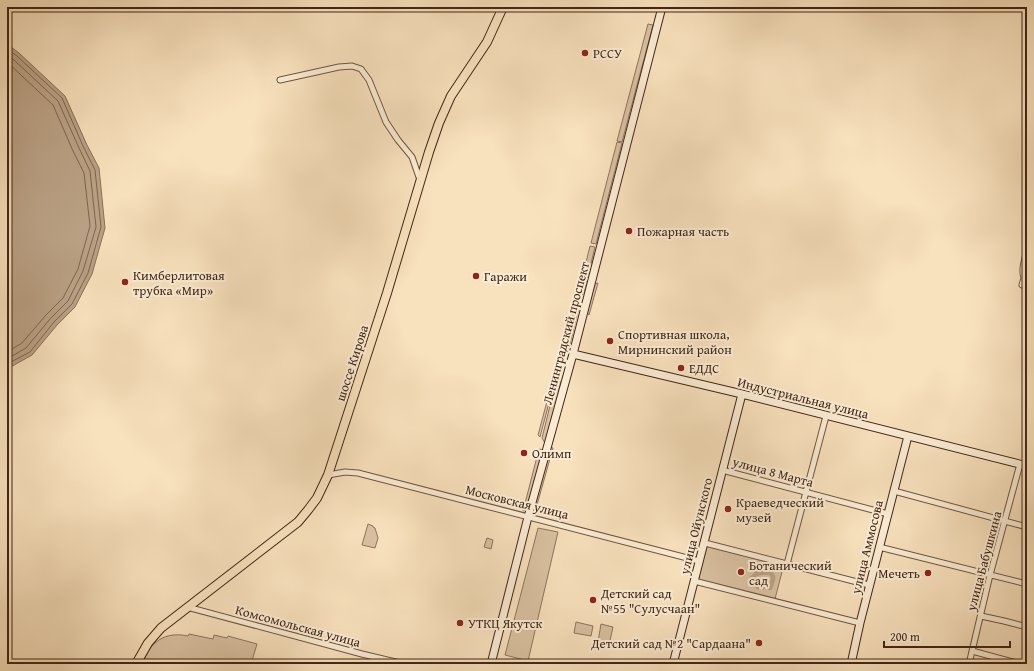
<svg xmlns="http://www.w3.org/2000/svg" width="1034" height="671" font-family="'Gentium Book Plus',serif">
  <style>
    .green { fill: #d9c1a1; stroke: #8e745c }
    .water { fill: #baa185; stroke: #8a7059 }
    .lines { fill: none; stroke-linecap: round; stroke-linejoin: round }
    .shore { stroke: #7e644e; stroke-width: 1 }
    .canal { stroke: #baa185; stroke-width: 4.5 }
    .street-casing { stroke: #705540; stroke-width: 7 }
    .secondary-casing { stroke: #422617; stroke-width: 9 }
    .primary-casing { stroke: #422617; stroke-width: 10 }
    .street { stroke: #faecd4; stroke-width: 5 }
    .secondary { stroke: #faecd4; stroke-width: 7 }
    .primary { stroke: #f8e1bd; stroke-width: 8 }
    .poi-dot { fill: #8f2418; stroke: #faecd4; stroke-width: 1.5 }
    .labels { text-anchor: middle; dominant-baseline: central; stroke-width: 4; stroke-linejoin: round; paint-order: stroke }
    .poi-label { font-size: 13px; fill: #422617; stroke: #faecd4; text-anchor: start }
    .street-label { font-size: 13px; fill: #422617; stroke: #faecd4 }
  </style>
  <rect width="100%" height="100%" fill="#f8e1bd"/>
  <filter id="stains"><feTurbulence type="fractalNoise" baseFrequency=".005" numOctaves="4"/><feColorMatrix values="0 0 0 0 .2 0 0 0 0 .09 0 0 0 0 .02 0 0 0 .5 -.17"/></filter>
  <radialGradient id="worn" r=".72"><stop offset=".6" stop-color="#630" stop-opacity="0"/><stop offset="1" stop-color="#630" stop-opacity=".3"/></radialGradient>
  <!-- green -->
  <path class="green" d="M648,24L653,25L622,142L617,141Z
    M617,142L622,143L596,244L591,243Z
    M590,246L595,247L584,292L582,295H578Z
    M598,283L589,315L586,311L593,284Z
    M576,304L579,307L569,348L565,347Z
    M553,379L555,380L540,437L538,435Z
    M556,381L561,382L546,445L542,438Z
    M550,447L553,448L535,512L533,511Z
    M539,449L543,450L528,509L523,511Z
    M368,524L373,526V527L375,528L378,538L375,548L362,545Z
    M538,528L558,532L528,661L505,655Z
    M487,538L493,540L491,549L484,547Z
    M707,545L784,564L775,599L698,580Z
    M576,622L593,626L591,636L574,633Z
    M601,624L613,627L609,645L598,642Z
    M189,634L213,639L214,635L227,638L228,636L257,644L251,664H143C149,642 165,631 188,636Z"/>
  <!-- water -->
  <path class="water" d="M7,44L19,53L65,96L87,145L99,168L105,228L92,274L75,307L57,325L32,355L7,369Z"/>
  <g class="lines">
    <!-- shore -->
    <path class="shore" d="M7,49L17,56L62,98L83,146L95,170L101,227L88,273L72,304L54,322L30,352L7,364
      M7,55L14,60L58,101L79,148L90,171L96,227L83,271L68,301L50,319L26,348L7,359
      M7,62L53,105L73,151L84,173L90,226L78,269L63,298L46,315L22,343L7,352"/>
    <!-- canal -->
    <path class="canal" d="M760,573C763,573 767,572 770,573C776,576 772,584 770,588L765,587H758L754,582L752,578L756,574Z"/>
    <defs>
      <path id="street" d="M280,80L339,67L352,66L361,69L369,80L386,122L398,140L412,157L420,180
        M1027,250C1025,259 1021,269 1024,278L1027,276
        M1024,278L1022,285L1027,287
        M722,470L888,514
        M328,475L345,472L358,473L699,561
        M894,491L1027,527
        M705,543L869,585
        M879,547L1027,584
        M787,564L826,416
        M694,581L860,623
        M187,607L362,654L404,664
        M981,616L1004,621L1027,627
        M972,651L1020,664
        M851,662L858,664
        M969,664L990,575L1020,464"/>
      <path id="secondary" d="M573,354L742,394L1027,466
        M491,664L528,517L573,354L662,7
        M673,664L742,394
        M851,664L860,623L908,436"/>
      <path id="primary" d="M136,664L148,643L161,628L298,522L308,510L317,498L328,475L387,293L429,152L439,123L451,96L487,42L503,7"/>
    </defs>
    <!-- street casing -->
    <use href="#street" class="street-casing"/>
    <!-- secondary casing -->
    <use href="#secondary" class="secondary-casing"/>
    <!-- primary casing -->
    <use href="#primary" class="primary-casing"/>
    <!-- street -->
    <use href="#street" class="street"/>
    <!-- secondary -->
    <use href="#secondary" class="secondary"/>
    <!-- primary -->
    <use href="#primary" class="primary"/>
  </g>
  <!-- markers -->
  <g class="poi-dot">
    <circle cx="585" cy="53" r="4"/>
    <circle cx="629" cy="231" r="4"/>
    <circle cx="476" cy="276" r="4"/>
    <circle cx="125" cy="282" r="4"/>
    <circle cx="610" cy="341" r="4"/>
    <circle cx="681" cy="368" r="4"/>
    <circle cx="524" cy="453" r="4"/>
    <circle cx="728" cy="509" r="4"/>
    <circle cx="741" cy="572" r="4"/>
    <circle cx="928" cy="573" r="4"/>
    <circle cx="593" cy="600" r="4"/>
    <circle cx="460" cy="623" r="4"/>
    <circle cx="759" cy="643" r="4"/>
  </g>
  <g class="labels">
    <!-- poi labels -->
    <g class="poi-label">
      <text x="593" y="53">РССУ</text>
      <text x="637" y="231">Пожарная часть</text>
      <text x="133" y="275">Кимберлитовая<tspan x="133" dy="15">трубка «Мир»</tspan></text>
      <text x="484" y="276">Гаражи</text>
      <text x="618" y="334">Спортивная школа,<tspan x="618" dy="15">Мирнинский район</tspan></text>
      <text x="689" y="368">ЕДДС</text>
      <text x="532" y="453">Олимп</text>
      <text x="736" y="502">Краеведческий<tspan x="736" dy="15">музей</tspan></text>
      <text x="749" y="565">Ботанический<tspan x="749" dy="15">сад</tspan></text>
      <text x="920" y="573" text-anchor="end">Мечеть</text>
      <text x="601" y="593">Детский сад<tspan x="601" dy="15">№55 "Сулусчаан"</tspan></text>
      <text x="468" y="623">УТКЦ Якутск</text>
      <text x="751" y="643" text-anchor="end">Детский сад №2 "Сардаана"</text>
    </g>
    <!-- street labels -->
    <g class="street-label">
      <text transform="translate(566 333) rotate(-75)">Ленинградский проспект</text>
      <text transform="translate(352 363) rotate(-72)">шоссе Кирова</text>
      <text transform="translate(803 398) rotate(14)">Индустриальная улица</text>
      <text transform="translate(773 472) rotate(15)">улица 8 Марта</text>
      <text transform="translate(517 502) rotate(14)">Московская улица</text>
      <text transform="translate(696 526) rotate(-76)">улица Ойунского</text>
      <text transform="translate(867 547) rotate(-76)">улица Аммосова</text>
      <text transform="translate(984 561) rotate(-75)">улица Бабушкина</text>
      <text transform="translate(298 626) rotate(15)">Комсомольская улица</text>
    </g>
  </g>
  <!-- margin -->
  <rect width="1034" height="671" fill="none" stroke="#f8e1bd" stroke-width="24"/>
  <rect x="8" y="8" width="1018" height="655" fill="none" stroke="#422617" stroke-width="2"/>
  <rect x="12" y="12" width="1010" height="647" fill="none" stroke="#422617"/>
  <!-- scale -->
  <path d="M884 641v6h126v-6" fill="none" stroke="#422617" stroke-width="2"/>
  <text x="890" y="641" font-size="12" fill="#422617" stroke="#faecd4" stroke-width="3" paint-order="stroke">200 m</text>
  <rect width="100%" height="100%" filter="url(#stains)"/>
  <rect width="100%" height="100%" fill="url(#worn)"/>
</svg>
